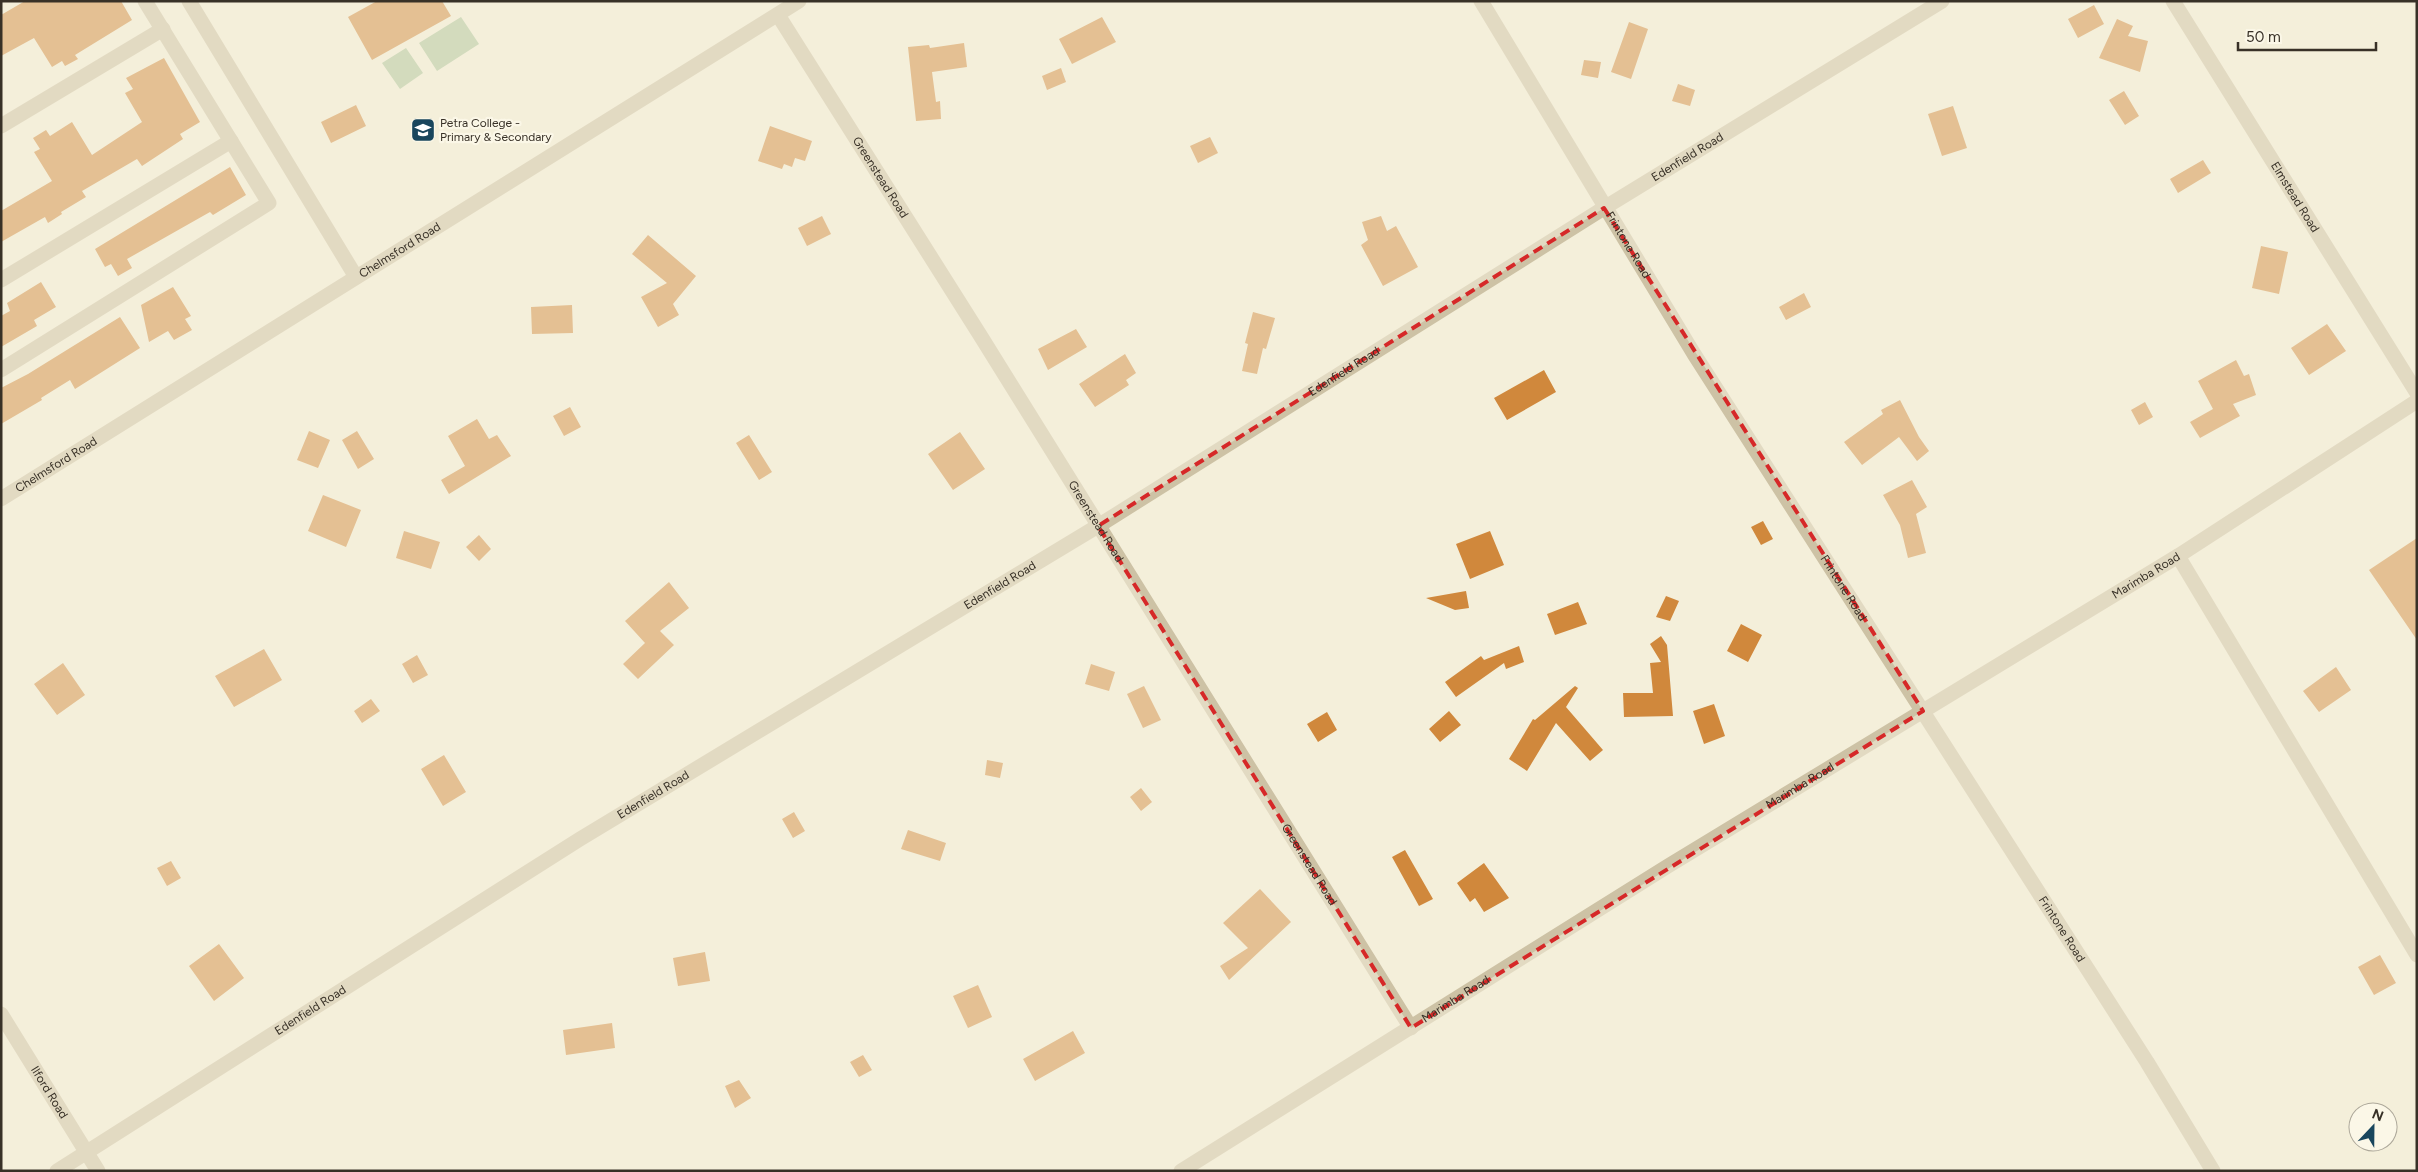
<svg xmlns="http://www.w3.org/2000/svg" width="2418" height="1172" font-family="Figtree,sans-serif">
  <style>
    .green { fill: #aac499 }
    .building { fill: #d0883c }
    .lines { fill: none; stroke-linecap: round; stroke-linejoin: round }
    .minor { stroke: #cdc2a5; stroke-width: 15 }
    .marked { fill: none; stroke: #d62828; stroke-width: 4; stroke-dasharray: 10 6; stroke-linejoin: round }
    .labels { text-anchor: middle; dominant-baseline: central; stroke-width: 4.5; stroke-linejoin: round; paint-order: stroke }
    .poi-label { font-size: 12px; fill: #383127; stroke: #fbf7e7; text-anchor: start }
    .street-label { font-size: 12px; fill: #383127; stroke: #fbf7e7 }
  </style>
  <rect width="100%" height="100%" fill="#f4efda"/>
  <!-- green -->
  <path class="green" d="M461,17L479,44L437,71L419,43Z
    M406,48L423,73L400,89L382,63Z"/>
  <!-- building -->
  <path class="building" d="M25,1H121L132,20L75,55L78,59L65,66L62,61L52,67L34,38L1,56V15Z
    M377,1H442L451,16L372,60L348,17Z
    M2094,5L2104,24L2078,38L2068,19Z
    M1102,17L1116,42L1072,64L1059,39Z
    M2117,19L2133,26L2128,36L2148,41L2140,72L2099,58Z
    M1629,22L1648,29L1631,79L1611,72Z
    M964,43L967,67L932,72L936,102L940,101L941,119L916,121L908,47L929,45L930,48Z
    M164,58L200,122L180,134L183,139L142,166L137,159L82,191L86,197L61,212L62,214L48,223L45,217L1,242V211L52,181L34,152L40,149L33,138L46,130L50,136L72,122L92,155L142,122L125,93L133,89L126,78Z
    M1584,60L1601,62L1598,78L1581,75Z
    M1061,68L1066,82L1047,90L1042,76Z
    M1678,84L1695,90L1690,106L1672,101Z
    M2124,91L2139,116L2125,125L2109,100Z
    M356,105L366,126L331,143L321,122Z
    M1953,106L1967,148L1942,156L1928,114Z
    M770,126L812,141L805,161L795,158L792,167L784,164L782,169L758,161Z
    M1210,137L1218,153L1198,163L1190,146Z
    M2203,160L2211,173L2178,193L2170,179Z
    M230,167L246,195L213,215L210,212L127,259L132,268L118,276L111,264L105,267L95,249Z
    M822,216L831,234L807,246L798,228Z
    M1381,216L1387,231L1396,226L1418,267L1383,286L1361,245L1368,240L1362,222Z
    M648,235L696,276L673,304L679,315L658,327L641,297L667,283L632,254Z
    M2261,246L2288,252L2279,294L2252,288Z
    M41,282L56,307L34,320L37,326L1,347V316L10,311L7,303Z
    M173,287L191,316L185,319L192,330L174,340L168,331L149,342L141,305Z
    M1804,293L1811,307L1786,320L1779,307Z
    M572,305L573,333L532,334L531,307Z
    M1253,312L1275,318L1266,349L1263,348L1257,374L1242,371L1248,344L1245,343Z
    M120,317L140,348L75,389L70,380L41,398L42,400L1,424V388L28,374Z
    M2327,324L2346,351L2309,375L2291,348Z
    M1076,329L1087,347L1048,370L1038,349Z
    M1125,354L1136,373L1126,380L1129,385L1095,407L1079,384Z
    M2236,360L2244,376L2249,374L2256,395L2233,404L2240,416L2200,438L2190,422L2213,409L2198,381Z
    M1544,370L1556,392L1507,420L1494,398Z
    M1900,400L1919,437L1929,451L1917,461L1899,437L1862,465L1844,442L1883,414L1881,410Z
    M2145,402L2153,417L2139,425L2131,410Z
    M570,407L581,427L564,436L553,416Z
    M477,419L489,439L497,435L511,456L449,494L441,480L465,466L448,436Z
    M309,431L330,440L318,468L297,460Z
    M357,431L374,459L358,469L342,440Z
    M960,432L985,469L953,490L928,454Z
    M749,435L772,472L759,480L736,443Z
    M1912,480L1927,507L1916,514L1926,553L1908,558L1900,525L1883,495Z
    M323,495L361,510L346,547L308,531Z
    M1763,521L1773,539L1761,545L1751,527Z
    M404,531L440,542L431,569L396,558Z
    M1490,531L1504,565L1470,579L1456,544Z
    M479,535L491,549L479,561L466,547Z
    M2417,538V640L2369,570Z
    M669,582L689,608L660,631L674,645L638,679L623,664L645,643L625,621Z
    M1466,591L1469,608L1455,610L1426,598Z
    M1666,596L1679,601L1670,621L1656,617Z
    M1578,602L1587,624L1555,635L1547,614Z
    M1741,624L1762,635L1748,662L1727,651Z
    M1661,636L1667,645L1673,716L1624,717L1623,693H1653L1650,663L1661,662L1650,644Z
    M1519,646L1524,662L1506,669L1504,663L1456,697L1445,682L1481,656L1484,660Z
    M264,649L282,680L234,707L215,676Z
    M417,655L428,675L413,683L402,664Z
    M63,663L85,695L57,715L34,684Z
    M1091,664L1115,672L1109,691L1085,684Z
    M2336,667L2351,690L2319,712L2303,691Z
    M1144,686L1161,720L1143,728L1127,694Z
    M1575,686L1578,688L1566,707L1603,750L1590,761L1556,723L1527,771L1509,759L1533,719L1535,720Z
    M371,699L380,711L362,723L354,711Z
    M1714,704L1725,736L1704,744L1693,711Z
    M1449,711L1461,725L1440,742L1429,729Z
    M1327,712L1337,730L1318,742L1307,724Z
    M444,755L466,792L443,806L421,769Z
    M987,760L1003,763L1000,778L985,775Z
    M1141,788L1152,802L1141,811L1130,797Z
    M794,812L805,831L793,838L782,819Z
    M908,830L946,843L940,861L901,849Z
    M1405,850L1433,899L1419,906L1392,857Z
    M171,861L181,878L167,886L157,868Z
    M1484,863L1509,898L1484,912L1475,898L1470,902L1457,883Z
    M1260,889L1291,922L1229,980L1220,966L1248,948L1223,923Z
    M219,944L244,978L214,1001L189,966Z
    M705,952L710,981L678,986L673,958Z
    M2380,955L2396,983L2374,995L2358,967Z
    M978,985L992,1017L968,1028L953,996Z
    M612,1023L615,1048L566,1055L563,1030Z
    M1073,1031L1085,1053L1035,1081L1023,1059Z
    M863,1055L872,1070L859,1077L850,1062Z
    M739,1080L751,1098L735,1108L725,1086Z"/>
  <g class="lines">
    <!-- minor -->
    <g class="minor">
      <path d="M189,1L356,277"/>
      <path id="s1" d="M1481,1L1694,354L2147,1062L2213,1171"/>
      <path id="s2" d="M2173,1L2417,393"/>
      <path id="s3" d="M778,15L980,335L1411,1028"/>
      <path d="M1,126L163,29"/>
      <path d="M1,280L231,141"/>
      <path d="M1,370L269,203L145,1"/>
      <path id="s4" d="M1,499L799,1"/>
      <path d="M2178,556L2417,955"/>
      <path id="s5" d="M1,1014L98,1171"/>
      <path id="s6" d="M57,1171L580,839L1098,526L1604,208L1942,1"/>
      <path id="s7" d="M1181,1171L1668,866L2178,556L2417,401"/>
    </g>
  </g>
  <!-- marked area -->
  <path d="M0 0H2418V1172H0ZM1604,208L1923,711L1411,1028L1098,526Z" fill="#f4efda" fill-opacity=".55" fill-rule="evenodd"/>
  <path class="marked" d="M1604,208L1923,711L1411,1028L1098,526Z"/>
  <!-- icons -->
  <defs>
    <symbol id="school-square" viewBox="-11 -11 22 22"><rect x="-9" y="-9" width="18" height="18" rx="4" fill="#19465d" stroke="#fbf7e7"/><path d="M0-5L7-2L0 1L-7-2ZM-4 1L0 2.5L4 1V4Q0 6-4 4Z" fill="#fff"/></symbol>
  </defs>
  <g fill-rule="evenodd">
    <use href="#school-square" x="409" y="116" width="28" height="28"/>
  </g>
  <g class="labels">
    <!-- poi labels -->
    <g class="poi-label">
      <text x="440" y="123">Petra College -<tspan x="440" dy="14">Primary &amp; Secondary</tspan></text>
    </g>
    <!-- street labels -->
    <g class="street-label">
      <text stroke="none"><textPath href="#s6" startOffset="1920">Edenfield Road</textPath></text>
      <text stroke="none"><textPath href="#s3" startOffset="192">Greenstead Road</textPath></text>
      <text stroke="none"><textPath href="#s2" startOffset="231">Elmstead Road</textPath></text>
      <text stroke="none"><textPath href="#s1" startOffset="285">Frintone Road</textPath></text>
      <text stroke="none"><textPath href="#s4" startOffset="470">Chelmsford Road</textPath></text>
      <text stroke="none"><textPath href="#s6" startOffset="1515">Edenfield Road</textPath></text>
      <text stroke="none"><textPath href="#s4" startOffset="65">Chelmsford Road</textPath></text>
      <text stroke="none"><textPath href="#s3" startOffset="598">Greenstead Road</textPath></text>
      <text stroke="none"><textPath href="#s7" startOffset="1134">Marimba Road</textPath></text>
      <text stroke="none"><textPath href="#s6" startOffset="1110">Edenfield Road</textPath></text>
      <text stroke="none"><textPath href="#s1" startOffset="690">Frintone Road</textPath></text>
      <text stroke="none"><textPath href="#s7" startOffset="729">Marimba Road</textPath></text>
      <text stroke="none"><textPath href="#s6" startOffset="705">Edenfield Road</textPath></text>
      <text stroke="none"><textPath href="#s3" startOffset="1002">Greenstead Road</textPath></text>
      <text stroke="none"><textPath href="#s1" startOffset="1095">Frintone Road</textPath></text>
      <text stroke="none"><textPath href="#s7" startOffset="324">Marimba Road</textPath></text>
      <text stroke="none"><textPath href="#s6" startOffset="300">Edenfield Road</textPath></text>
      <text stroke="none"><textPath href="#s5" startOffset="92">Ilford Road</textPath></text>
    </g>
  </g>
  <!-- border -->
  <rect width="2418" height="1172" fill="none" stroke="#383127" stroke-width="5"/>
  <!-- north arrow -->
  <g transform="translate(2373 1127) rotate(22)"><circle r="24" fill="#fbf7e7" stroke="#ada89a"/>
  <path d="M0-4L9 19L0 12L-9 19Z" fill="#19465d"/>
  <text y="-8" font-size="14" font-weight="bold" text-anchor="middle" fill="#383127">N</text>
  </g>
  <!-- scale -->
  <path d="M2238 42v8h138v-8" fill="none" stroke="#383127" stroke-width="2.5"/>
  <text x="2246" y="42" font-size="15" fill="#383127" stroke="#fbf7e7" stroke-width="4" paint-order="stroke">50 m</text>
</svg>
